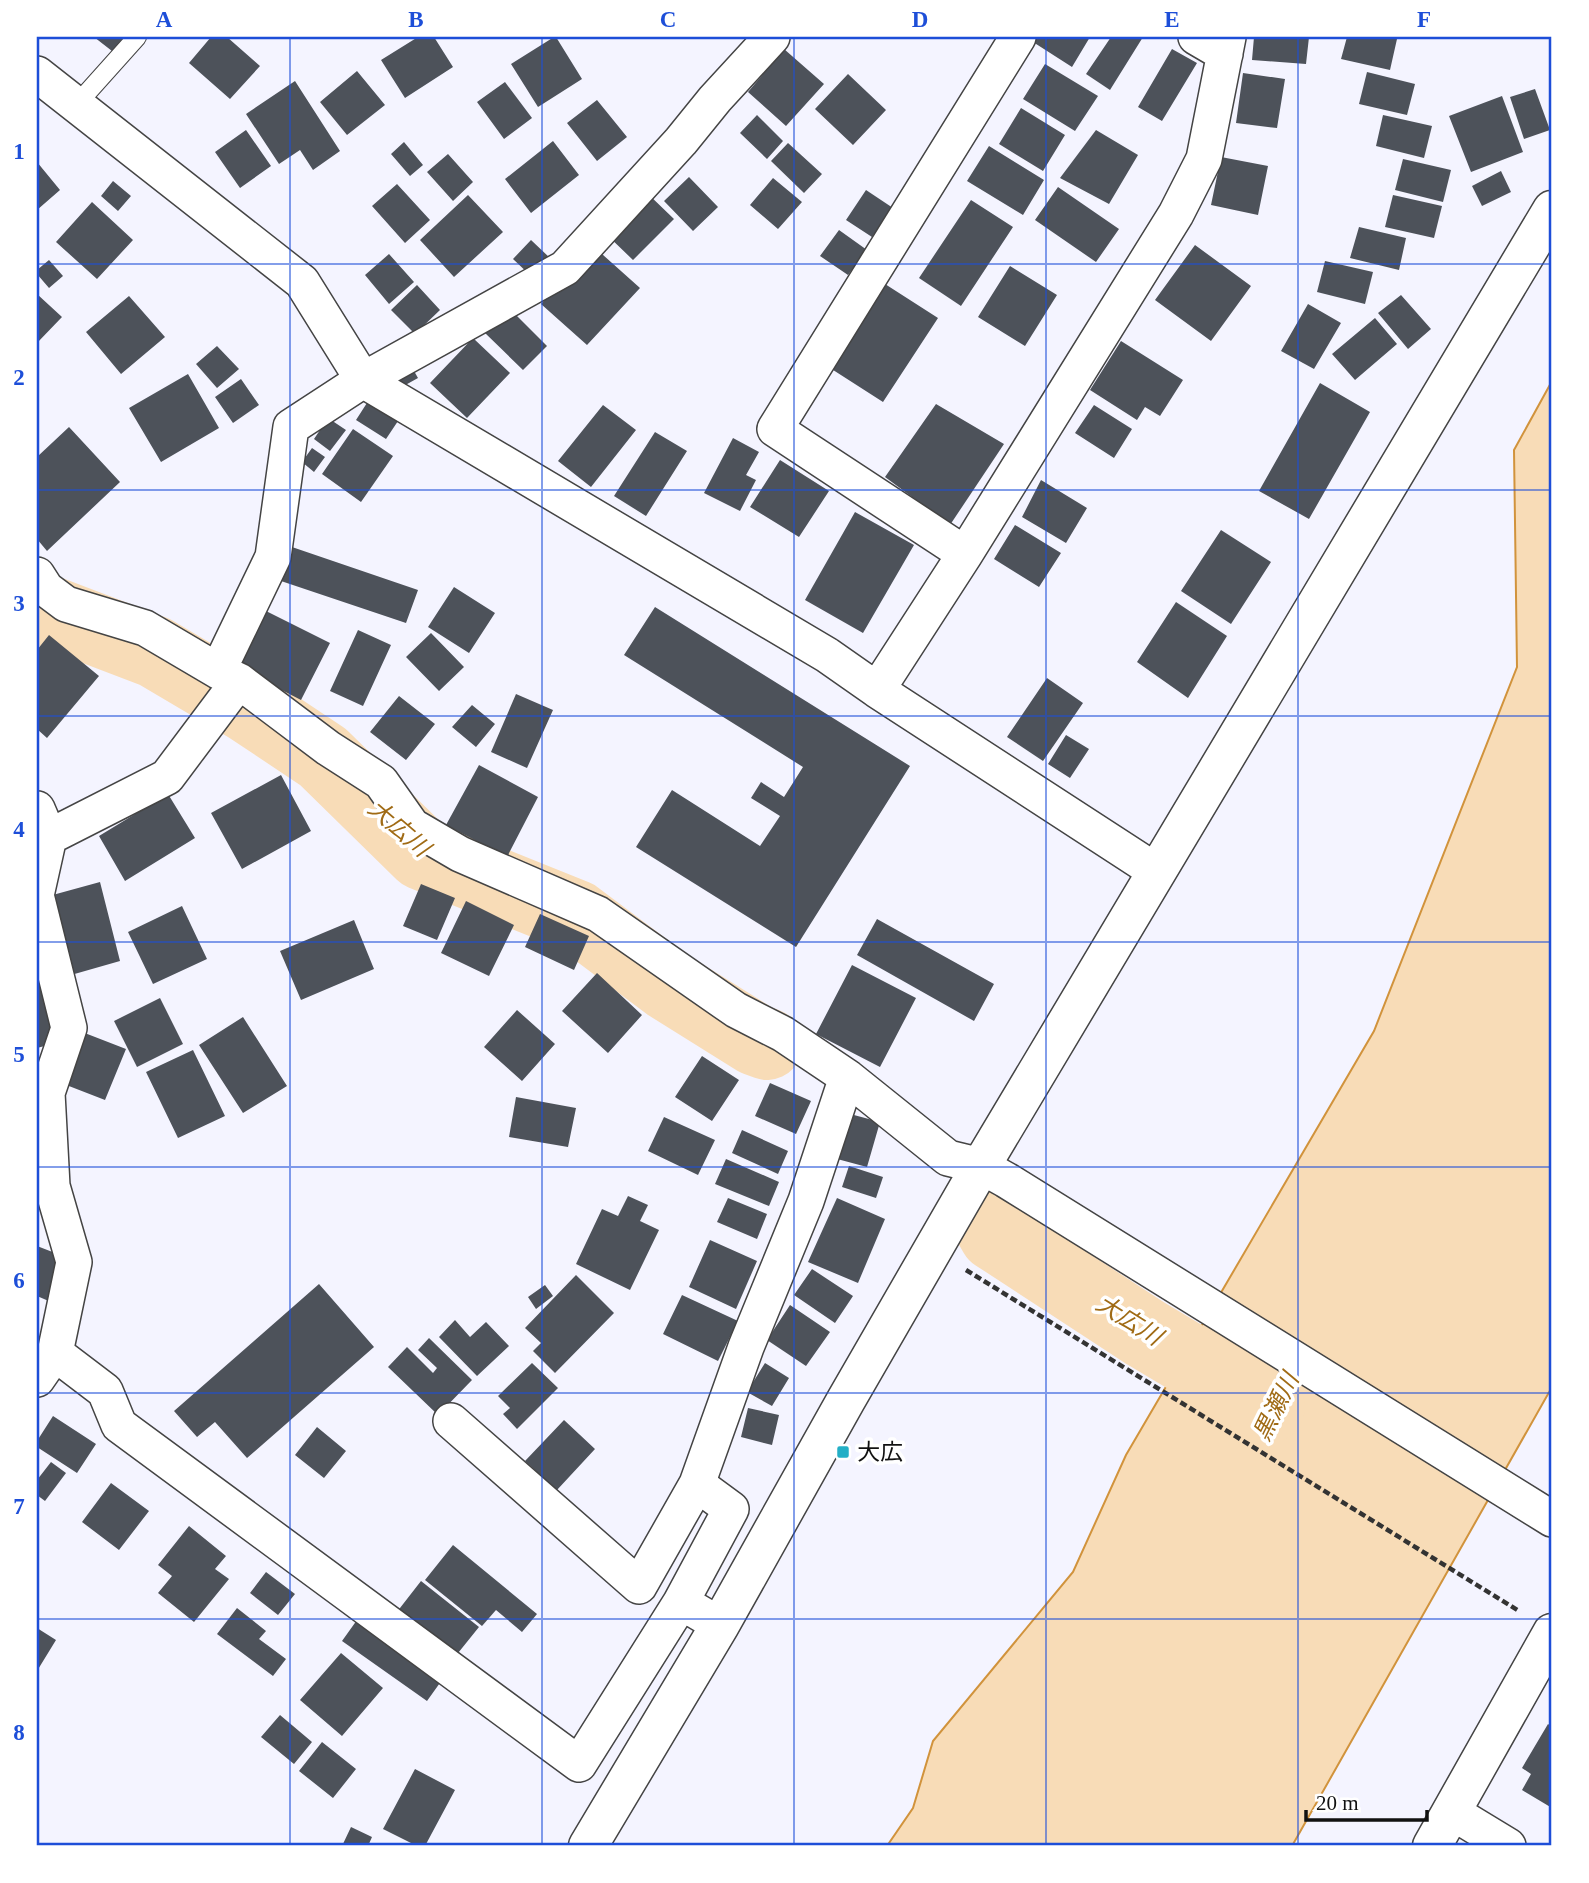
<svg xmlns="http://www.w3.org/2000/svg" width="1589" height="1883" font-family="'Times New Roman','Noto Sans JP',serif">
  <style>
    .water { fill: #f8dcb7; stroke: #d1933c; stroke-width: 2 }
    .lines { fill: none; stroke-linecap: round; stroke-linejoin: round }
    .river { stroke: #f8dcb7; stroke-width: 72 }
    .building { fill: #4d525a }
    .service-casing { stroke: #444; stroke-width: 20 }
    .minor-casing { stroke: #444; stroke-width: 38 }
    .tertiary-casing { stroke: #444; stroke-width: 41 }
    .path { stroke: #333; stroke-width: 4.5; stroke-dasharray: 7 3.5; stroke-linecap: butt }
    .service { stroke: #fff; stroke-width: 18 }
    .minor { stroke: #fff; stroke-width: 35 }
    .tertiary { stroke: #fff; stroke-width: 38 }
    .grid { fill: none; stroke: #1d4ed8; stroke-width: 2; stroke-opacity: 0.55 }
    .poi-dot { fill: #23afc6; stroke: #fff; stroke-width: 2.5 }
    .labels { text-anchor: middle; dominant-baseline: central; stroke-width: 7; stroke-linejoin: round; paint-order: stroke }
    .poi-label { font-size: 23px; fill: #111; stroke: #fff; text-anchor: start }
    .water-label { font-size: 24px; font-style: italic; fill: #a06b15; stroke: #fff }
    .neatline { fill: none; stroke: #1d4ed8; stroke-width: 2.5 }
    .grid-label { font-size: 23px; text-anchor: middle; font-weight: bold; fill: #1d4ed8 }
  </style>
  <rect width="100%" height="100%" fill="#f4f4ff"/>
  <!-- water -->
  <path class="water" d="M1552,381V1387L1292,1846H887L913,1808L933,1741L1073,1572L1126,1455L1374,1031L1517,667L1514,450Z"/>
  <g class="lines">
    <!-- river -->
    <path class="river" d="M37,607L155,652L248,707L323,757L422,854L576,916L668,985L756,1040L767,1044
      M988,1223L995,1235L1145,1333L1269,1407"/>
  </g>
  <!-- building -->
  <path class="building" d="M94,37H124L112,51Z
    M211,37H227L260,66L230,99L189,63Z
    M418,37H434L453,67L405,98L381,60Z
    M554,37H556L582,79L538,107L511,64Z
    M1036,37H1090L1072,67L1033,42Z
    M1111,37H1143L1110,90L1086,74Z
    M1254,37H1309L1306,64L1252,60Z
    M1347,37H1388L1397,39L1390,70L1341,59Z
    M784,49L824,84L786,126L748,92Z
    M1172,49L1197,63L1162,121L1138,107Z
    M1045,64L1098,96L1075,131L1023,99Z
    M357,71L385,105L347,135L320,102Z
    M1367,72L1415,84L1407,115L1359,104Z
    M1243,73L1285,79L1277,128L1236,123Z
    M848,74L886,110L853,145L815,109Z
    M295,81L340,151L313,170L300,150L279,164L246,114Z
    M505,82L532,118L504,139L477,102Z
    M1535,89L1550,130L1524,139L1510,97Z
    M1502,96L1523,152L1471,172L1449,116Z
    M597,100L627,137L597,161L567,123Z
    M1021,108L1065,135L1043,171L999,144Z
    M757,115L783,141L767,159L740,133Z
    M1383,115L1432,126L1424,158L1376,146Z
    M246,130L271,166L240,188L215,152Z
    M1096,130L1138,155L1109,204L1060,178Z
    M553,141L579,175L531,213L505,179Z
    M404,142L423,165L410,176L391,154Z
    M788,143L822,174L804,193L771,161Z
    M989,146L1044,180L1023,215L967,181Z
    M448,154L473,182L453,201L427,172Z
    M1221,157L1268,166L1258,215L1211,205Z
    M1403,159L1451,170L1443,202L1395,190Z
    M37,162L60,190L37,210Z
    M1501,171L1511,192L1482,206L1472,186Z
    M689,177L718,207L693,231L664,201Z
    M773,178L802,202L778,229L750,205Z
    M113,181L131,196L118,211L101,196Z
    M397,184L430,220L405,243L372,206Z
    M1058,187L1119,229L1096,262L1035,220Z
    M866,190L893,208L872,237L846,220Z
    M646,192L674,219L633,260L605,233Z
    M468,195L503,232L454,277L420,240Z
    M1393,195L1442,206L1434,238L1385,227Z
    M971,200L1013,227L961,306L919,278Z
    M92,202L133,240L97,279L56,242Z
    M1359,227L1406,238L1399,270L1350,258Z
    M839,230L867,250L848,275L820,256Z
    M531,240L550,258L532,277L513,259Z
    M1195,245L1251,286L1211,341L1155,300Z
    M593,246L640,288L587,345L541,304Z
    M389,254L414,282L389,304L365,275Z
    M49,260L63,276L49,288L37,274V270Z
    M1325,261L1373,272L1365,304L1317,292Z
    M1010,266L1057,295L1025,346L978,317Z
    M885,284L938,318L883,402L830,368Z
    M417,285L440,310L415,334L391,310Z
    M37,294L62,317L37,343Z
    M1401,295L1431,329L1408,349L1378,313Z
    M129,296L165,337L121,374L86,332Z
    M1308,304L1341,323L1314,369L1281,351Z
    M509,308L547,346L523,370L484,332Z
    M1375,318L1397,344L1355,380L1332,354Z
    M473,338L510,373L467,418L430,383Z
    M1121,341L1183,380L1160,416L1145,407L1137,420L1090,390Z
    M217,346L239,369L217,388L196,364Z
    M410,364L418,378L400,388L392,374Z
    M188,374L219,428L161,462L129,408Z
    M241,379L259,405L233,423L215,397Z
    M1320,383L1370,412L1309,519L1259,491Z
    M374,392L404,412L386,439L356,420Z
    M936,404L1004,444L950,525L885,477Z
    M603,405L636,430L591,487L558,461Z
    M1094,405L1132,429L1114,458L1075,433Z
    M328,418L346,430L330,451L314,439Z
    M69,427L120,482L47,551L37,539V457Z
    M353,429L393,456L361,502L322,474Z
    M655,432L687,451L646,516L614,496Z
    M733,438L759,452L746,475L756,480L740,511L704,493Z
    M312,448L325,457L314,472L302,462Z
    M780,460L829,491L799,537L750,507Z
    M1041,480L1087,508L1066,543L1022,517Z
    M855,512L914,545L863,633L805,600Z
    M1015,525L1061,553L1039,587L994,559Z
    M1221,530L1271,562L1231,624L1181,591Z
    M289,546L418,590L406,623L278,580Z
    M454,587L495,613L469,653L428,627Z
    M1176,602L1227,636L1188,698L1137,662Z
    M655,607L910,766L796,947L636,847L672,790L760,846L780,816L751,798L761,782L784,797L803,767L624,655Z
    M262,609L330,643L301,700L233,665Z
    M358,630L391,645L363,706L330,691Z
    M431,633L464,667L439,691L406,657Z
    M49,635L99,676L47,738L37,729V650Z
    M1047,678L1083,703L1043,761L1007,737Z
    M516,694L553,710L527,768L491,752Z
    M399,696L435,724L406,760L370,732Z
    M472,705L495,724L476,747L452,727Z
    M1066,735L1089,749L1070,778L1048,764Z
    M479,765L538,797L507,857L446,825Z
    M281,775L311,831L242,869L211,813Z
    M168,794L195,838L125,881L99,836Z
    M100,882L120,961L71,975L49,896Z
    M421,884L455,898L437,940L403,926Z
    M466,901L514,925L489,976L441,953Z
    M182,906L207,959L153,984L128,932Z
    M540,914L589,936L574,970L525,947Z
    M877,919L994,984L974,1021L857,955Z
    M354,920L374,969L301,1000L280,951Z
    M852,965L916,998L880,1067L816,1034Z
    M37,966L56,1043L37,1048Z
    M597,973L642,1015L608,1053L562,1011Z
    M160,998L183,1044L137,1067L114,1021Z
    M517,1010L555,1044L522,1081L484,1047Z
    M243,1017L287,1086L243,1113L199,1045Z
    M77,1030L126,1049L105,1100L56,1081Z
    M193,1050L225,1116L178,1138L146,1072Z
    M702,1056L739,1080L712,1121L675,1097Z
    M770,1083L811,1101L796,1134L755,1116Z
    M516,1097L576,1108L568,1147L509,1137Z
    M839,1111L880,1122L867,1167L826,1156Z
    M664,1117L715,1140L698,1175L648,1151Z
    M742,1130L788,1151L778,1174L732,1153Z
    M726,1159L779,1182L769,1206L715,1184Z
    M849,1166L883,1177L876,1198L842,1187Z
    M628,1196L648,1205L640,1221L659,1230L630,1290L576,1264L602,1209L618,1216Z
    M728,1198L767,1214L757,1239L717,1222Z
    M837,1198L885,1219L858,1283L808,1262Z
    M710,1240L757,1261L736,1309L689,1287Z
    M37,1246L68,1258L51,1302L37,1296Z
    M812,1269L853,1296L835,1323L794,1295Z
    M576,1275L614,1313L555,1373L533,1351L541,1343L525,1328Z
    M319,1284L374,1347L247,1458L215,1422L197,1437L174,1411Z
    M545,1285L553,1296L536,1309L528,1297Z
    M682,1295L738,1321L718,1361L663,1334Z
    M790,1305L830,1332L806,1366L767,1340Z
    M455,1320L470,1337L486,1322L509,1346L477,1376L439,1337Z
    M429,1338L472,1380L438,1415L388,1367L407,1347L433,1373L437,1368L418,1350Z
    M532,1363L558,1388L517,1429L503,1414L510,1408L498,1396Z
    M765,1363L789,1378L772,1406L747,1392Z
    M748,1408L779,1415L772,1445L741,1437Z
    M53,1416L96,1444L77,1473L37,1447V1441Z
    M564,1420L595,1449L557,1490L525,1461Z
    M317,1427L346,1451L324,1478L295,1455Z
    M51,1462L66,1473L45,1501L37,1495V1480Z
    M111,1483L149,1511L119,1550L82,1522Z
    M189,1526L226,1556L215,1569L229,1579L194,1622L158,1593L172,1576L158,1565Z
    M453,1545L537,1614L522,1632L496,1610L482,1626L425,1580Z
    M266,1572L295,1594L278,1615L250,1593Z
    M421,1581L479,1627L450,1663L393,1617Z
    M237,1608L266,1631L259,1639L286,1659L273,1676L217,1634Z
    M357,1620L442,1680L427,1701L342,1641Z
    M37,1628L56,1640L37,1671Z
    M341,1653L383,1688L342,1736L300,1700Z
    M280,1715L312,1742L294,1764L261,1737Z
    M1548,1724L1552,1727V1808L1522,1790L1531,1774L1522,1768Z
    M322,1742L356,1769L333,1798L299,1771Z
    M415,1769L455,1790L425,1846H417L383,1829Z
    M351,1827L372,1837L368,1846H342Z"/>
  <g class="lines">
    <defs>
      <path id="service" d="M77,104L137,37"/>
      <path id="minor" d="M1196,37L1225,54
        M37,74L302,282L363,380L827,655L877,690L1157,872
        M965,554L775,429L1018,37
        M37,575L46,589L66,604L145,628L218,671L239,681L328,748L381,782L412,826L460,854L598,914L736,1010L783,1034L847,1077L948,1158L981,1166L1006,1180L1552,1519
        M218,671L273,557L291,427L363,380L565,268L681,141L715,99L772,37
        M877,690L965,554L1176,214L1204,159L1228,37
        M37,809L49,837L37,891
        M49,837L167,777L239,681
        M37,899L69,1028L47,1093L52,1186L74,1262L55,1353
        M37,1379L55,1353L105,1391L119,1425L579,1764L681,1602L720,1625
        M451,1421L639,1586L697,1484L746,1347L806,1201L847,1077
        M681,1602L731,1509L697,1484
        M1452,1812L1508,1846"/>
      <path id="tertiary" d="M588,1846L720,1625L846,1400L981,1166L1552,210
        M1432,1846L1552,1633"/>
    </defs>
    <!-- service casing -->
    <use href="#service" class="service-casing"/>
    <!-- minor casing -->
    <use href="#minor" class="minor-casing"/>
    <!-- tertiary casing -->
    <use href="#tertiary" class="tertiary-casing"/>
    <!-- path -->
    <path class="path" d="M966,1270L1519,1611"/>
    <!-- service -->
    <use href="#service" class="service"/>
    <!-- minor -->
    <use href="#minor" class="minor"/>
    <!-- tertiary -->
    <use href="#tertiary" class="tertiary"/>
  </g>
  <!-- grid -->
  <path class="grid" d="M290,37V1846M542,37V1846M794,37V1846M1046,37V1846M1298,37V1846M37,264H1552M37,490H1552M37,716H1552M37,942H1552M37,1167H1552M37,1393H1552M37,1619H1552"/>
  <!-- markers -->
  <rect class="poi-dot" x="836" y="1445" width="14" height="14" rx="3.5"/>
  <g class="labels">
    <!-- poi labels -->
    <g class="poi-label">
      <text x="857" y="1452">大広</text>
    </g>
    <!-- water labels -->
    <g class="water-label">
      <text transform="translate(399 828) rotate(41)">大広川</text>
      <text transform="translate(1129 1320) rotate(32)">大広川</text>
      <text transform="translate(1276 1407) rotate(-64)">黒瀬川</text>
    </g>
  </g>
  <!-- border -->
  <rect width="1589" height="1883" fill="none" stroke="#ffffff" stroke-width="77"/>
  <!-- scale -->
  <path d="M1306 1810v10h121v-10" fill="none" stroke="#111111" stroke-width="3.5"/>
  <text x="1316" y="1810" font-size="21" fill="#111111" stroke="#ffffff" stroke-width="5" paint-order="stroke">20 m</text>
  <rect x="38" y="38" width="1512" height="1806" class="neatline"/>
  <g class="grid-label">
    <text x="164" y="27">A</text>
    <text x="416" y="27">B</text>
    <text x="668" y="27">C</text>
    <text x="920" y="27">D</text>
    <text x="1172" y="27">E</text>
    <text x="1424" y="27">F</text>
    <text x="19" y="159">1</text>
    <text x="19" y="385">2</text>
    <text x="19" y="611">3</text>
    <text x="19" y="837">4</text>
    <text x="19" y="1062">5</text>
    <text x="19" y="1288">6</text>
    <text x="19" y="1514">7</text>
    <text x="19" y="1740">8</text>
  </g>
</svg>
